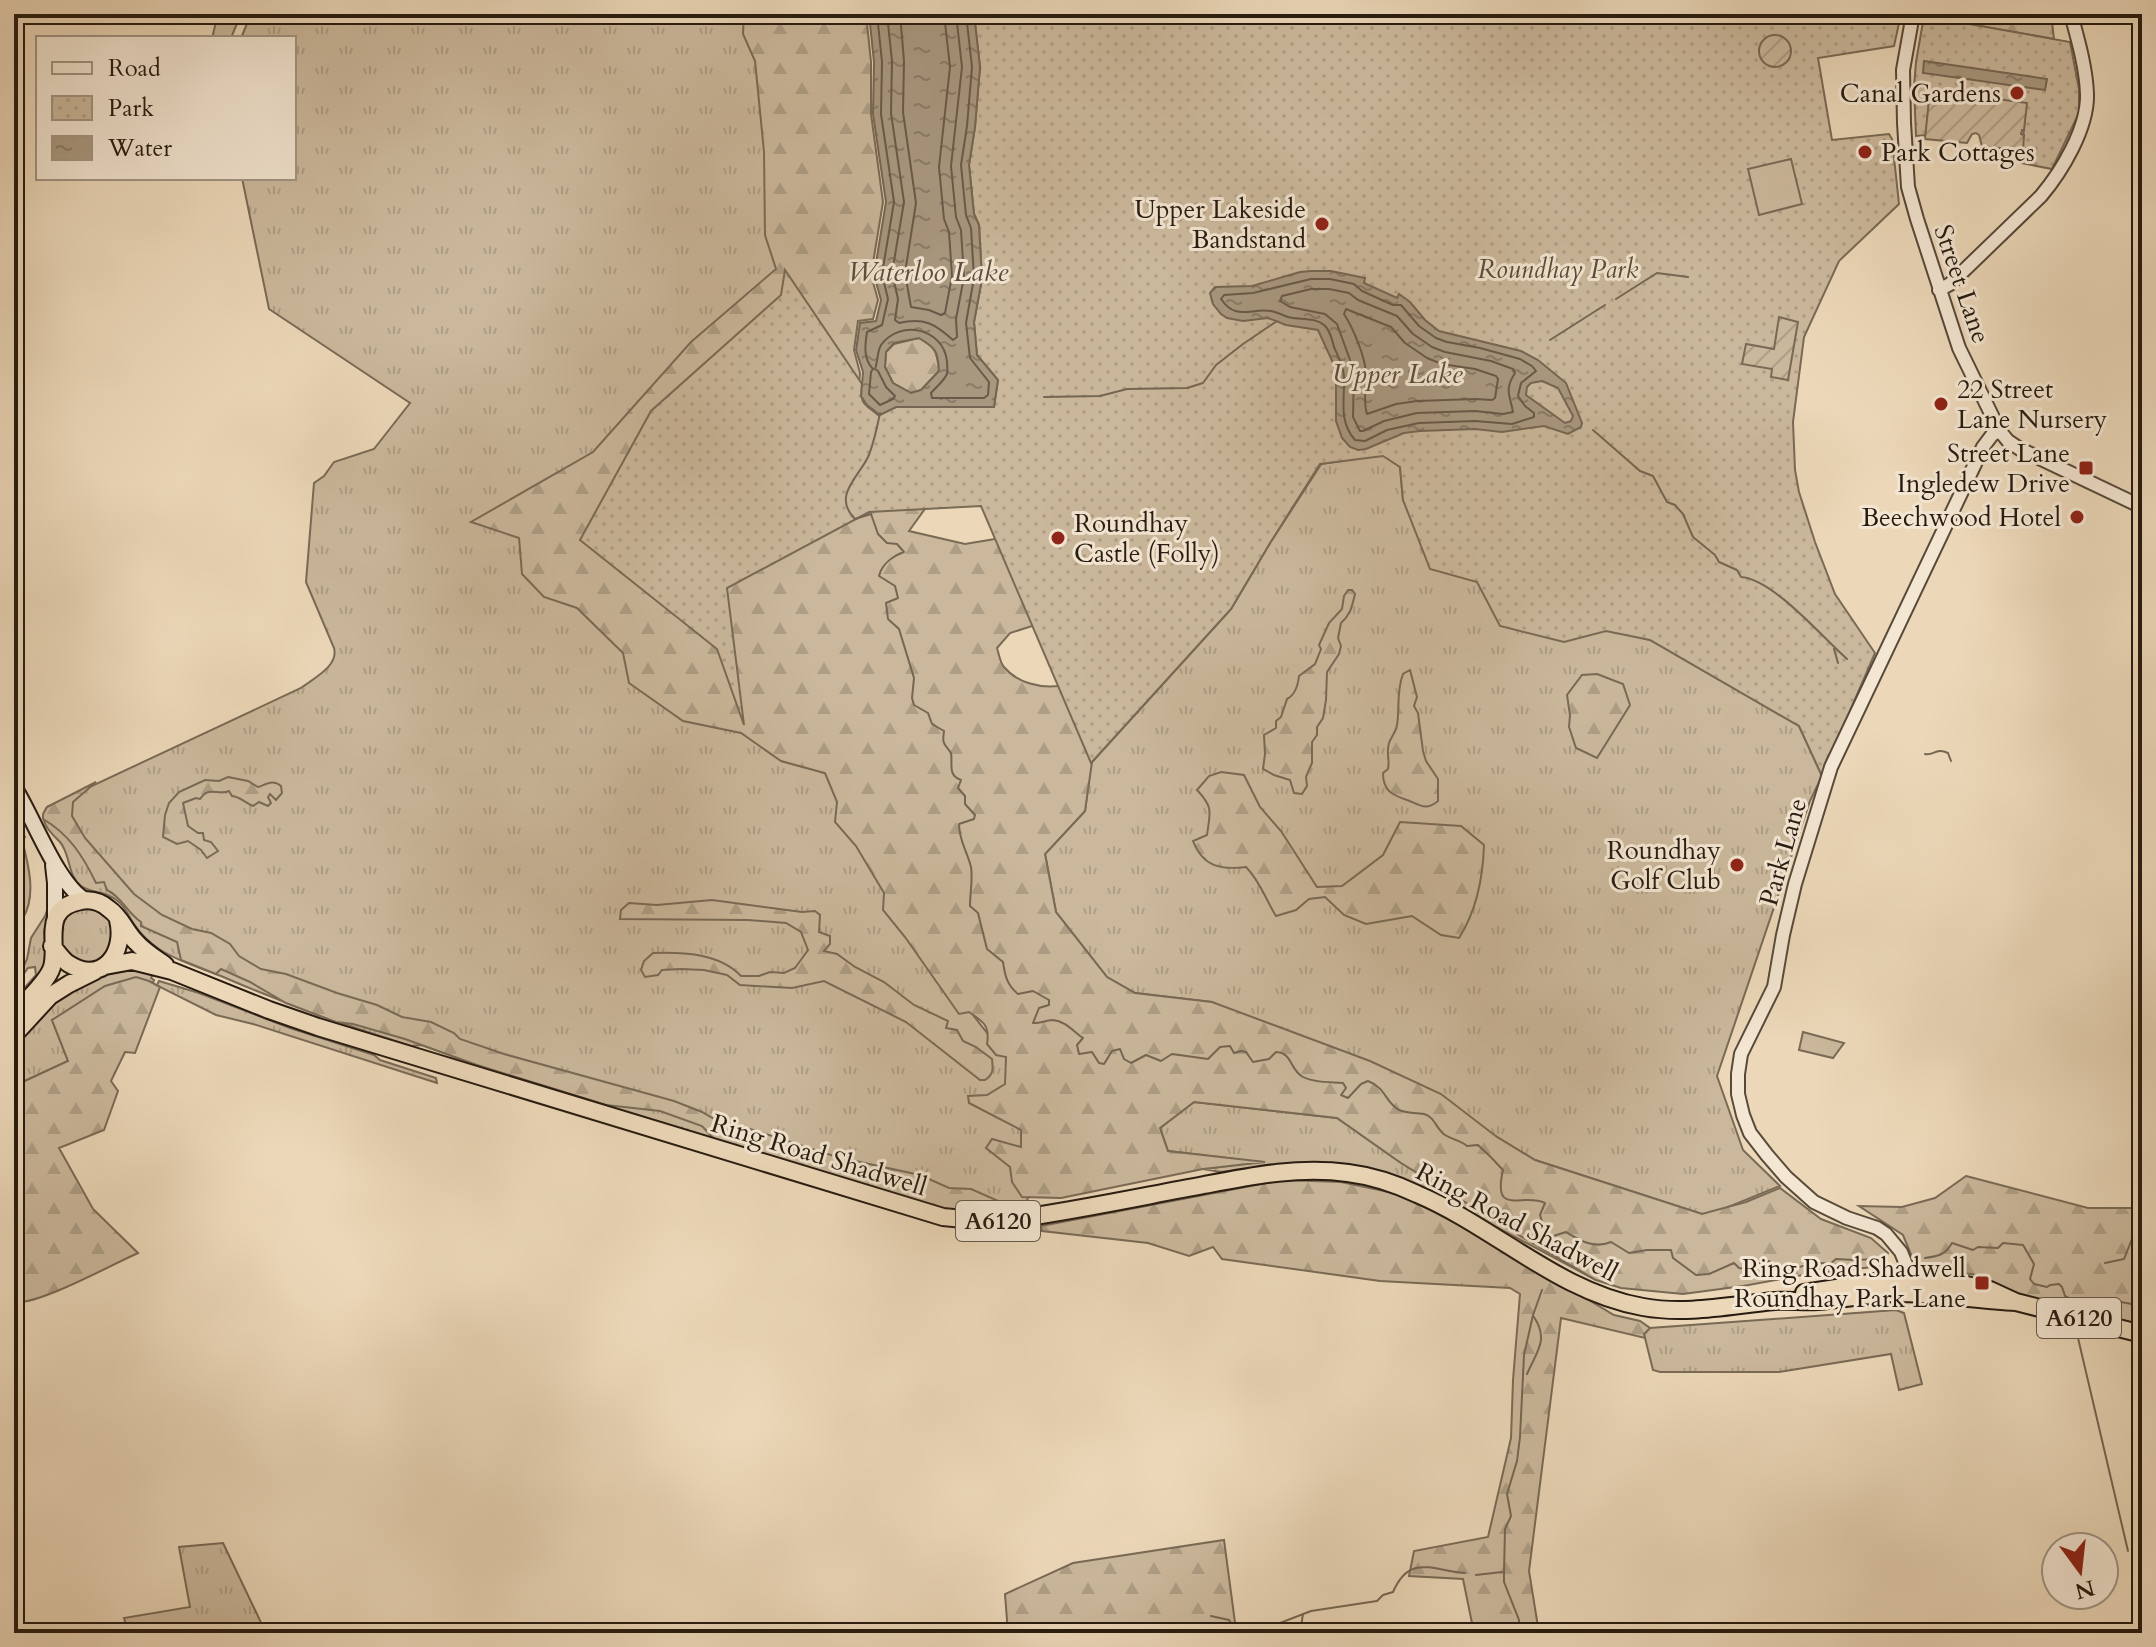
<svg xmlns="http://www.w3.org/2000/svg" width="2156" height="1647" font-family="Cardo,serif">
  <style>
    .grass { fill: url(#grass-tufts); stroke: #796a56; stroke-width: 2 }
    .forest { fill: url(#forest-firs); stroke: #796a56; stroke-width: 2; fill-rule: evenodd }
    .park { fill: url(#park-dots); stroke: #796a56; stroke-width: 2 }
    .garden { fill: url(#garden-furrows); stroke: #796a56; stroke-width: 2 }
    .pitch { fill: #cbb89c; stroke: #796a56; stroke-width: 2 }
    .water { fill: url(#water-ripples); stroke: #756653; stroke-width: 2; fill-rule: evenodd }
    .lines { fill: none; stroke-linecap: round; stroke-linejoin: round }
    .shore { stroke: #685a48; stroke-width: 2 }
    .stream { stroke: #756653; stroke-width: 2 }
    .tertiary-casing { stroke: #584a3a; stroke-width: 16 }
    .secondary-casing { stroke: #271b10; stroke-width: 18 }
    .trunk-casing { stroke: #271b10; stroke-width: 20 }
    .tertiary { stroke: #f3e6d2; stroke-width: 12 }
    .secondary { stroke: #f3e6d2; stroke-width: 14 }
    .trunk { stroke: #ecd8b9; stroke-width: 16 }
    .poi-dot { fill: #8f2418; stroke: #f3e6d2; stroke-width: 3 }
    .labels { text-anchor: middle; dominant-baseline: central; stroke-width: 6; stroke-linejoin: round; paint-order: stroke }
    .shield { fill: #f3e6d2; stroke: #64584a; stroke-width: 2 }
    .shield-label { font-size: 24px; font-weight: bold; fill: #271b10 }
    .poi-label { font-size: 26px; fill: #271b10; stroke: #f3e6d2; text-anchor: end }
    .park-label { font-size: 26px; font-style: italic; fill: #584a3a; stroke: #f3e6d2 }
    .street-label { font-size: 26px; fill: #271b10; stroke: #f3e6d2 }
    .water-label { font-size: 28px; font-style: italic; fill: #5b4d3d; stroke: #f3e6d2 }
  </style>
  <defs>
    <pattern id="grass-tufts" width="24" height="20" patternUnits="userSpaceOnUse" patternTransform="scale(2)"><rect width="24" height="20" fill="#cbb89c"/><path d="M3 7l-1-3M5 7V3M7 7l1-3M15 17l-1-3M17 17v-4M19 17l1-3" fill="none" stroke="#ae9e85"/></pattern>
    <pattern id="forest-firs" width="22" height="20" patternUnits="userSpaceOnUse" patternTransform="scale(2)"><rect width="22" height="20" fill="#cbb89c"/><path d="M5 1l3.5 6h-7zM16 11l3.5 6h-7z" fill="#ae9e85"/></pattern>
    <pattern id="park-dots" width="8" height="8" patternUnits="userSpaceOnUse" patternTransform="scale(2)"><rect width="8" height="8" fill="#cbb89c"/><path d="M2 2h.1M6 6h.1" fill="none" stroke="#ae9e85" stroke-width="1.8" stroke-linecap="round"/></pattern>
    <pattern id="garden-furrows" width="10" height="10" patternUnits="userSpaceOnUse" patternTransform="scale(2)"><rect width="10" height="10" fill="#cbb89c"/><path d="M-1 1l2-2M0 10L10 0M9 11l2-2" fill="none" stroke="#ae9e85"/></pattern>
    <pattern id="water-ripples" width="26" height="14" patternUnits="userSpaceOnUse" patternTransform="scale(2)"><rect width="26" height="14" fill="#a99880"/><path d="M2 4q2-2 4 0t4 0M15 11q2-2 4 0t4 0" fill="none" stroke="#8a7b67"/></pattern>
  </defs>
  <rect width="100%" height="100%" fill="#ecd8b9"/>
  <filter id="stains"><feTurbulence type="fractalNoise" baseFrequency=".0025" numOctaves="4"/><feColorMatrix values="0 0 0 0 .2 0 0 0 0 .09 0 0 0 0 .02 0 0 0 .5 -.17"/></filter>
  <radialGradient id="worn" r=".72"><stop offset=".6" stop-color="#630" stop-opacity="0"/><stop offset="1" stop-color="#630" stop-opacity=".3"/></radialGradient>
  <!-- grass -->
  <path class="grass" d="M251,14H761L785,270L781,761L825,773L910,935L1006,1057L1037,1157L1029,1197L1017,1213L716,1141L477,1065L422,1045L411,1046C347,1026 283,1003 221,976C201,968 177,961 159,949C149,942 140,933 133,923C128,914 124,905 115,899C105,891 90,893 81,886C67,875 71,855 60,842C51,833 37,821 47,807L301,688C314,678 339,666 334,648L306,582L314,483L324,476L334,462L374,449L410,403L269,309L242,178H294V38H241Z
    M1383,455L1400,467L1403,500L1477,581L1607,629L1650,640L1799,726L1822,776L1810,801L1717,1076L1743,1150L1780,1186L1716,1212L1702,1214L1535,1160L1497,1137L1212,1002L1135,993L1107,977L1056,912L1045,854L1085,811L1091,763L1231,609L1270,543L1321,464Z
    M14,816L25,837L22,840C28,863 37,895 23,918C21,921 17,924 14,927Z
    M34,835L46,859L51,881L52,893L44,932L47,963L43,973L14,1006V1000L36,975L35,967L28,968L14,987L27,959L31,938L45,916L50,902L49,871Z
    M79,906L103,910L117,931L106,961L81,967L56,946L64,914Z
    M138,970L154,972L151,978L154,980L153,983L149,981L52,1020L68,1061L14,1086V1043C22,1033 30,1023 39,1014C63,989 104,971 138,970Z
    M159,981L199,993L290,1028L374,1055L380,1060L436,1078L437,1083L253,1024L216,1015L160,987L157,985Z
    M1194,1102L1337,1118L1401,1163L1596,1280L1453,1204L1283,1165L1221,1172L1203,1169L1260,1162L1168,1151L1160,1128Z
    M1896,1310L1904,1313L1922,1384L1899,1390L1891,1354L1779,1372H1660L1653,1370L1644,1334L1650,1328Z
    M223,1543L266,1633H128L124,1618L190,1607L179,1547Z"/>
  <!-- forest -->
  <path class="forest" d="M218,14H241L231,38H212Z
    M744,14H866L871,62V114L883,202L871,275L878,300L873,319L858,321L854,350L860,373L858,397L927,506L909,531L965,544L995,539L1321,464L1270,543L1231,609L1092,762L1085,811L1045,854L1056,912L1107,977L1135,993L1212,1002L1370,1061L1441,1094L1497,1137L1535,1160L1702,1214L1746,1202L1780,1188L1821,1219L1871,1238L1888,1253L1882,1266L1808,1274L1743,1286L1683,1294L1621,1288L1596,1280L1522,1237L1401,1163L1337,1118L1194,1102L1160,1128L1168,1151L1265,1162L1203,1169L1061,1198L1022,1197L1012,1182L1010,1167L986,1148L992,1139L1021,1147V1130L969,1103L968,1096L987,1095L1005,1084L1006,1057L996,1055L987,1044C990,1026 984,1022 969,1012L959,1014L905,937L883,910L884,893L856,846L835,822L837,802L825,773L781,761L741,733L683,721L629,683L623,653L577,608L544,597L522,574L519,538L471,522L593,452L691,342L776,269L765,235L764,152L755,61L743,34ZM1032,626L1069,638L1058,686C1040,688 1017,683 1004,667C1000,663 999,654 997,648L1010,633Z
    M1925,14H2051L2054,39L1924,16Z
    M919,338C936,348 937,351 939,371L921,390L911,393L893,383L885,367L886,352L894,344Z
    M1348,590H1352L1355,594C1352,606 1351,614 1341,623L1338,638L1341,646L1339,654L1327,672L1326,700L1323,718L1317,727V735L1312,742V763L1306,777L1307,786L1302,794L1294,793L1290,780L1274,775L1263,769L1265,754L1264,735L1276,728V721L1281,717L1287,699C1295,695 1298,685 1299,676L1315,664L1321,649L1319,645L1329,623L1342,609L1344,596Z
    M1410,670L1417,697L1414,706L1418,713L1423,751L1426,761L1438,779V801C1425,812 1419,804 1407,800C1392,795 1383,791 1383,773L1388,769C1390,760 1386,753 1389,743C1391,737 1396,732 1397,725C1400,707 1396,692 1403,674Z
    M1597,674L1623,684L1630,705L1597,758L1576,748L1569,727L1570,715L1567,695L1582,675Z
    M1221,772L1244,775L1260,807L1281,831L1317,887L1342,886L1383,855L1400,822L1461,826L1484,845C1483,878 1477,910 1459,938L1441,935L1412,916L1366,924L1344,915L1325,897L1309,899L1296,910L1276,916C1266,900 1260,881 1246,867C1221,870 1203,867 1193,841L1207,835C1210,812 1214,808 1197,790L1209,776Z
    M228,777L248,781L258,787C267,784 273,779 281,786L282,793L276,800L270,794L268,797L271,803L268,806L259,802L253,806C245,803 241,797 232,796L229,791C221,795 212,789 206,793C203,794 202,797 200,799L196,798L183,803L188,826L198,833H203L204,840L211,842L218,851L207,858L201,850L188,841L177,844L163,837L165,815L169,803L179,792L205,780L219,781Z
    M96,782L73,802L72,816L85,838L134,894L162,915L192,929L211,933L230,944L239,956L261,969L286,974L337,993L377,1005L402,1017L431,1022L454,1033L460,1039L504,1054L674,1101L702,1112L723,1124L744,1127L837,1157L920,1175L949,1188L971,1189L1019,1210L1017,1213L982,1215L945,1210L716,1141L702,1126L660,1111L606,1105L477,1065L405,1039L353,1024L336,1022L286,1003L250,982L221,969L216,974L181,960L177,942L141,926V922C127,913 122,897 107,890L104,882L96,883C83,856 69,834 43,819V814L47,807Z
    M712,900L802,912L815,911L820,915L819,932L830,936V944L824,951L837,954L855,967L884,982L914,1005L948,1021L946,1028L957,1030L963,1041L976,1047L992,1059C993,1069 994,1074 985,1080H980L906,1022L824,981L792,988L740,985L727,975L704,970L681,969L662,970L658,975L645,977L641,970L644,961L653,953C683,952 719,953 741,976H759L770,972L784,973L795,968L808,950L801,932L786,923L748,920L620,919L621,910L629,903L657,905Z
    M136,977L149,981L160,987L135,1053L125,1052L111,1081L118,1091L104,1130L59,1148L93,1209L138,1253C113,1264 37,1306 14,1302V1086L68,1061L52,1020L105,986Z
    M1966,1176L2088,1208H2142V1326L2048,1306L1972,1274L1933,1272L1914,1262L1903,1235L1859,1206L1902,1207L1935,1198Z
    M1283,1180L1341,1182L1403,1195L1460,1223L1614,1315L1640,1321L1650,1328L1644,1334L1645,1338L1561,1318L1529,1571L1539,1633H1474L1463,1579L1409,1576L1414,1551L1488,1537L1511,1438L1513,1380L1520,1294L1510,1288L1380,1281L1222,1259L1213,1247L1189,1256L1148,1243L1042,1231L1041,1226Z
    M1224,1540L1236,1630L1203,1633H1008L1005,1594L1073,1563Z"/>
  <!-- park -->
  <path class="park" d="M974,14H1901L1894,46L1818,58L1832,140L1889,134L1892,139L1899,204L1839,261L1804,337L1793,422L1795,470L1799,492L1815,542L1835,594L1875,653L1822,776L1799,726L1650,640L1606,631L1564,642L1500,626L1477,582L1430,569L1403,500L1400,467L1383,456L1320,464L1270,543L1231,609L1091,763L981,506L869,512L727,588L744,725L717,649L580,540L651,411L781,295L785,270L862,384C860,406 864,403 878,415L896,407L994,406L998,380L977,355L974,322L982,279L979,225L974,214L969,165L975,127L980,67Z
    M1924,16L2070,42L2079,89V113L2052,169L2021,163L2026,104L1930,90L1926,135L1916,136L1914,87L1916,62Z"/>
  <!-- garden -->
  <path class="garden" d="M1759 51a16 16 0 1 1 32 0a16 16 0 1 1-32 0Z
    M1930,90L2027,103L2024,130H2022L2021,134L2024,135L2023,151L1982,146L1979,135L1976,133L1972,134L1967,143L1925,139Z
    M1779,317L1798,322L1788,380L1771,377L1772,369L1742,364L1746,344L1774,349Z"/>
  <!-- pitch -->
  <path class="pitch" d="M1791,159L1802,204L1759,215L1748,169Z
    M1803,1032L1844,1043L1833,1058L1799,1050Z"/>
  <!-- water -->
  <path class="water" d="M869,14H974L980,67L975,127L969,165L974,214L979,225L982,279L974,322L977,355L998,380L994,407H896L880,415L867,405L861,396L863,372L856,350L860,323L876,321L881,300L874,275L886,202L873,114L874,62ZM919,338C936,348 938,351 939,371L921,390L911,393L893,383L885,367L886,352L894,343Z
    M1924,61L2047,79L2045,90L1923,73Z
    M1311,271H1331L1365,278L1364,283L1397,298L1399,294L1410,302L1425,320L1439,331L1521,351L1538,360L1566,383L1582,423L1581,427L1568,434L1544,426L1502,432L1475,429L1420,431L1404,433L1366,449L1358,450L1350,447L1342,438L1336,421V375L1334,365L1318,330L1286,325L1268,318L1243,321L1227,318L1221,314L1213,304L1210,293L1215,287L1252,286L1300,272ZM1542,381L1558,388L1573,416L1571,421L1565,423L1526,395L1527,387L1531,383Z"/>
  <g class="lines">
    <!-- shore -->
    <path class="shore" d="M877,14L882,62L881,114L894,202L882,274L888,299L882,325L867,332C865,345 863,359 873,369L871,372L869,394L880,405L893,399L895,396L886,387L878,371L875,369C878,361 877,352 881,345C900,319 943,328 947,361C947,365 948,370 947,374C944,381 936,387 931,393L932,398H984L988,395L989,382L970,358L966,323L974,278L971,228L966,215L961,165L967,126L972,67L966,14
      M887,14L892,61L891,113L904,202L892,273L898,299L895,320L899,323C924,317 935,324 953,340L957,337L956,319L964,277L961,230L956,217L951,166L962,67L956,14
      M900,14L904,61L903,112L916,203L905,273L911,307L929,310L941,315L945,313L952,276L949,232L944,219L939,167L950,67L944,14
      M1311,279H1330L1354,284L1362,291L1393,305H1401L1419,326L1436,338L1447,342L1480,348L1520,359L1532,366L1536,371L1521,383L1518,396L1525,406L1534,413V417L1512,424L1475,421L1419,423L1387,430L1365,441L1355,440C1338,421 1345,399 1344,376C1343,365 1338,356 1334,347C1332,339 1330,330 1324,325C1315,317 1299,320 1288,317C1282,315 1277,312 1271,311C1250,308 1236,321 1221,299L1224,295L1253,293Z
      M1311,289H1329L1349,293L1358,300L1397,316L1413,334L1432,347L1445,352L1491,361L1513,369L1515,373C1504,390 1510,395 1513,412L1503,414L1475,411L1417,413L1384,421L1363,431H1360L1353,417L1354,371L1337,324L1325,314L1290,307L1280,301L1282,296Z
      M1346,309L1391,327L1405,343L1427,358L1442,364L1475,369L1496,376L1498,379L1495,398L1492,400L1475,399L1417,401L1396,404L1367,414C1363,402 1366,388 1366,375C1366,358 1353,328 1344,314Z"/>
    <!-- stream -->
    <path class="stream" d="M1616,299L1657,273L1688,277
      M1550,340L1605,305
      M1044,397L1100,396L1127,389L1187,388L1203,383L1216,365L1243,344L1277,321
      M880,413C877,428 874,443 868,457C858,478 832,496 855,519L871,514L878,534L887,543L897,544L904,552C893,556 882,564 879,576L895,586L898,598L886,603L888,619L899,629L914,678L912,698L914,705L928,713L932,724L944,731C942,745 944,743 951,753C953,764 947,775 961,780L958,788L965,796V804L975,815L974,819L959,824C959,841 967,851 971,867C973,879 970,893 970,906L978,913L987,949L1003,962C1005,976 1007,985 1018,994L1033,991L1049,1000V1005L1039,1008L1033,1023C1040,1024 1045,1020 1053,1020C1065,1021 1074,1032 1083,1038L1077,1045L1079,1054L1092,1052L1099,1063L1104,1064L1112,1051L1120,1049L1124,1059L1131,1063L1146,1055L1161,1061L1172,1054L1208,1059L1220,1047L1230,1046L1234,1053L1241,1051L1246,1052L1253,1062L1269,1059L1276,1052C1293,1053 1289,1069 1303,1077C1314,1083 1331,1082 1343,1083L1346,1088L1341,1095L1348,1098L1361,1084L1368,1081C1386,1088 1385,1102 1399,1110C1408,1114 1415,1112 1424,1114C1435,1117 1436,1129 1445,1135C1453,1140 1460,1140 1467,1146L1478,1145C1487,1153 1495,1161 1503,1170C1492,1218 1523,1192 1545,1203L1540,1215L1547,1238L1566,1232C1581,1241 1594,1249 1611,1242L1629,1253L1647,1250H1671L1673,1258L1696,1275L1709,1274L1734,1263L1739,1268L1751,1270L1757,1264L1769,1261L1787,1271C1804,1266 1811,1261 1830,1264L1836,1259L1855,1260L1878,1259
      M1593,430L1640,471L1653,476L1667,502L1675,505L1683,514L1693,537L1715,555L1719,562L1737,570L1741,577C1773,579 1822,637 1847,659
      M1834,649L1838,663
      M1925,754C1934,756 1936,747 1948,753L1951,761
      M1925,1258C1939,1256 1945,1255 1952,1243L1973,1250L1978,1247L1998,1248L2003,1243L2023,1245L2034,1264L2030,1279L2034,1284L2047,1287L2050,1285L2059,1284L2062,1287L2065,1296L2078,1303L2121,1302L2142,1306
      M2105,1263L2124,1259L2142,1214
      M2078,1338L2128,1551
      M1527,1374C1537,1351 1549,1340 1534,1317
      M1476,1575L1502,1572
      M1211,1616L1229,1620L1233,1627
      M1182,1633L1280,1623L1311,1611L1377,1601L1383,1595L1393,1592C1410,1553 1433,1571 1465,1573
      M1300,1633L1303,1614
      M1519,1633V1620L1504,1582V1572L1505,1529L1511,1516L1507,1494L1517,1461L1520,1437L1524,1355L1533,1315L1542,1290"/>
    <defs>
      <path id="tertiary" d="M1913,14L1903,70L1904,123L1908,187L1917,219L1959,348L1999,430L2008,441L2020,449L2142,507
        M1939,290L1950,284L2041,196C2062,171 2088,128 2087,94C2086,67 2078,40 2071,14
        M1914,1284L1901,1252L1886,1234L1877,1228L1847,1218L1814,1202L1786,1177L1767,1155L1750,1133L1743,1115L1738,1094V1074L1741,1054L1774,987L1783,935L1795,884L1831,767L1983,447L1992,435L1999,430"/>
      <path id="secondary" d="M14,787C33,816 58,887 87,901
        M53,865L55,883V921"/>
      <path id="trunk" d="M52,946C58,952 62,960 69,964C103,985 126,952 118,920
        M105,966L132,961L172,971L269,1010L318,1027L943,1217L984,1221L1008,1220C1074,1211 1139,1197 1204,1185C1251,1176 1300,1166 1348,1173C1372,1176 1396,1184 1417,1194C1495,1227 1558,1292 1643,1307C1687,1315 1731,1305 1775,1301C1789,1300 1804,1302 1818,1301C1844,1299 1870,1294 1896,1293C1936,1293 1976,1300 2016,1302
        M14,1014C25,1002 48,981 52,967C59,943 40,908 81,901C91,899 101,902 109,909C121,917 126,932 136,942C144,951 155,958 165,965
        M14,1035L50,996L69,984L95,971
        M1804,1293L1889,1280L1939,1279L1990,1290L2016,1302L2142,1334"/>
    </defs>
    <!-- tertiary casing -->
    <use href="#tertiary" class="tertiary-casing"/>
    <!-- secondary casing -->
    <use href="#secondary" class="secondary-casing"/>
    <!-- trunk casing -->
    <use href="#trunk" class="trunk-casing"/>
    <!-- tertiary -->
    <use href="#tertiary" class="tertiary"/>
    <!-- secondary -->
    <use href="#secondary" class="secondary"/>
    <!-- trunk -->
    <use href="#trunk" class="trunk"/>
  </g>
  <!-- markers -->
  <g class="poi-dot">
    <circle cx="2017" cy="93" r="8"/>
    <circle cx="1865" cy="152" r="8"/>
    <circle cx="1322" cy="224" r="8"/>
    <circle cx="1941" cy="404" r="8"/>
    <rect x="2078" y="460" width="16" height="16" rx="4"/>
    <circle cx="2077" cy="517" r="8"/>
    <circle cx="1058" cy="538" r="8"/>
    <circle cx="1737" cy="865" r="8"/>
    <rect x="1974" y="1275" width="16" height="16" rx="4"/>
  </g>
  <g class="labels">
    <!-- shield labels -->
    <g class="shield">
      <rect x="956" y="1201" width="84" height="40" rx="6"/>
      <rect x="2037" y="1298" width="84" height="40" rx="6"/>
    </g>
    <g class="shield-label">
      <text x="998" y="1221">A6120</text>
      <text x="2079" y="1318">A6120</text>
    </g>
    <!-- poi labels -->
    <g class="poi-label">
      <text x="2001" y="93">Canal Gardens</text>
      <text x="1881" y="152" text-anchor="start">Park Cottages</text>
      <text x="1306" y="209">Upper Lakeside<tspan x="1306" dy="30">Bandstand</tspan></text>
      <text x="1957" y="389" text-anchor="start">22 Street<tspan x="1957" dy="30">Lane Nursery</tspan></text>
      <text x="2070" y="453">Street Lane<tspan x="2070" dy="30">Ingledew Drive</tspan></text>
      <text x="2061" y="517">Beechwood Hotel</text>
      <text x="1074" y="523" text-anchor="start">Roundhay<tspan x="1074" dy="30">Castle (Folly)</tspan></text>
      <text x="1721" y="850">Roundhay<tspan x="1721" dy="30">Golf Club</tspan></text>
      <text x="1966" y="1268">Ring Road Shadwell<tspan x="1966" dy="30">Roundhay Park Lane</tspan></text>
    </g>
    <!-- park labels -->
    <g class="park-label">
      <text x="1558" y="269">Roundhay Park</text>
    </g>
    <!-- street labels -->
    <g class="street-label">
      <text transform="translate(1962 284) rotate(71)">Street Lane</text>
      <text transform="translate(1783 852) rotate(-74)">Park Lane</text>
      <text transform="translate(819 1155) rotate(17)">Ring Road Shadwell</text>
      <text transform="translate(1517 1222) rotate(28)">Ring Road Shadwell</text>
    </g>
    <!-- water labels -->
    <g class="water-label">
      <text x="928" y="272">Waterloo Lake</text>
      <text x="1397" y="374">Upper Lake</text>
    </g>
  </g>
  <!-- margin -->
  <rect width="2156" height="1647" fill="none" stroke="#ecd8b9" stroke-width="48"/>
  <rect x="16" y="16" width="2124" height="1615" fill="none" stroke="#271b10" stroke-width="4"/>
  <rect x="24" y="24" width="2108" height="1599" fill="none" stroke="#271b10" stroke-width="2"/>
  <!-- legend -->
  <rect x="36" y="36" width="260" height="144" fill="#f3e6d2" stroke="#a19584" stroke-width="2"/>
  <rect x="52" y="62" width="40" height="12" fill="#f3e6d2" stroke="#a19584" stroke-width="2"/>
  <text x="108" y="76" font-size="24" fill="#271b10">Road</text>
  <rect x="52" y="96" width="40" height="24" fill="url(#park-dots)" stroke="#a19584" stroke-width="2"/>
  <text x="108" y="116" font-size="24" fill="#271b10">Park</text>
  <rect x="52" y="136" width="40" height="24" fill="url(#water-ripples)" stroke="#a19584" stroke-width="2"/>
  <text x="108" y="156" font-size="24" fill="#271b10">Water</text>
  <!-- north arrow -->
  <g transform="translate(2080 1571) rotate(165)"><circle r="38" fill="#f3e6d2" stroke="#a19584" stroke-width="2"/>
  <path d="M0-6L14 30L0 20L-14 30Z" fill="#8f2418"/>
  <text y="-12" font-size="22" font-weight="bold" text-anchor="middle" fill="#271b10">N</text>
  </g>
  <rect width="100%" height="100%" filter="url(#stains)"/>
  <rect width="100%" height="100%" fill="url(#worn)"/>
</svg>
